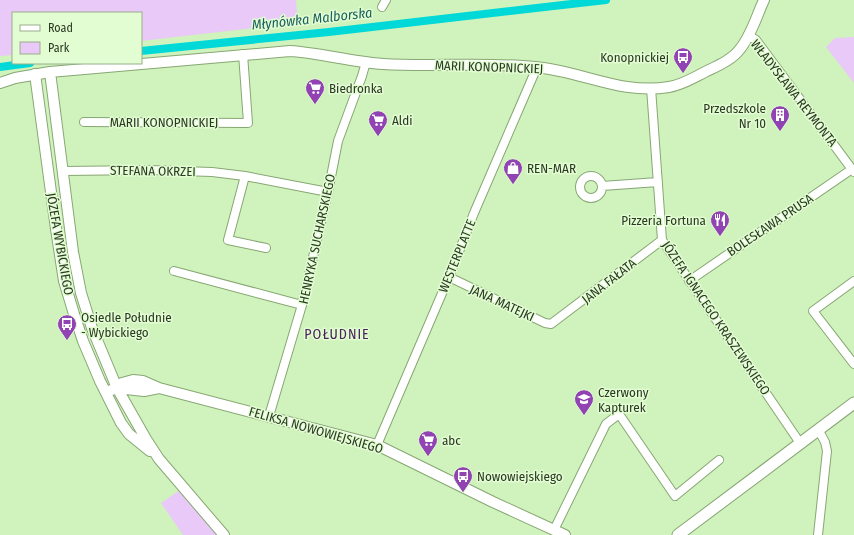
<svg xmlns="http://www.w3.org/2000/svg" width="854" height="535" font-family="'Fira Sans Condensed',sans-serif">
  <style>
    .green { fill: #e8c9f7 }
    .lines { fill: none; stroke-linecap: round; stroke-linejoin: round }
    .canal { stroke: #01d9d8; stroke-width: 8 }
    .minor-casing { stroke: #87a773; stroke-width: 10 }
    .tertiary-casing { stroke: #87a773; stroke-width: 12 }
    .secondary-casing { stroke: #87a773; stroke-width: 13 }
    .minor { stroke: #fff; stroke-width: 8 }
    .tertiary { stroke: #fff; stroke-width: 10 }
    .secondary { stroke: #fff; stroke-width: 11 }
    .labels { text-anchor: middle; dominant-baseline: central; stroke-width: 3; stroke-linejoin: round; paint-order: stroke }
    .poi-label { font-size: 13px; fill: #2b3823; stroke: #e2fdd2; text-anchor: start }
    .street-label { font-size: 13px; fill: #2b3823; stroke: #e2fdd2 }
    .water-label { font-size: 14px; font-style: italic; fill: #195f5e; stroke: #e2fdd2 }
    .neighbourhood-label { font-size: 14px; letter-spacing: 1px; fill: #4a245b; stroke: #e2fdd2 }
  </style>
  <rect width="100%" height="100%" fill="#d0f2bc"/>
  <!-- green -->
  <path class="green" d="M0,0H296L298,23L141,41V13H13V55L0,56Z
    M854,37V83L826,47L835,38Z
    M180,490L219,535H183L161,503Z"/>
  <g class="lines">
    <!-- canal -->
    <path class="canal" d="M141,51L329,32L606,0
      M0,67L30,63"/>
    <defs>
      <path id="minor" d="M382,7L386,0
        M748,35L756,40L854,172
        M651,88L662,240L800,443
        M84,122L248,123L243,54
        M62,171L150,170L212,172L245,176L328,192
        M580 187a11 11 0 1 1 22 0a11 11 0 1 1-22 0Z
        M245,176L228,240L266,248
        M602,186L658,182
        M174,271L302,305
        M449,277L545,323L551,324L662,240
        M689,281L852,169
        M854,281L813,311L854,364
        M269,416L302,305L328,192L338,141L362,76L366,62
        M377,445L449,277L474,213L534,74L536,67
        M554,530L606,424L619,414L675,496L719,460
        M818,535L827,451L825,442L818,429"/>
      <path id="tertiary" d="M50,72L73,252L81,293L92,328L117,388L146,439L159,459L224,535
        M35,74L56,229L64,281L74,314L83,341L100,381L121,423L129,434L150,451
        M0,83L15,78L50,72L290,51C321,53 352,62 383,64C434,67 484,62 535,67C582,71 620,95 669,87C682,85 693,78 705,72C717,66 732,60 740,49C751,36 757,15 764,0
        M117,388L144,391L159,388
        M106,392L117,388L122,383L133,380L143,381L159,388L377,445L493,502L565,535"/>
      <path id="secondary" d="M678,535L854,403"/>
    </defs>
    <!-- minor casing -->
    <use href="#minor" class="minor-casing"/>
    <!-- tertiary casing -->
    <use href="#tertiary" class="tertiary-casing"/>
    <!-- secondary casing -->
    <use href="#secondary" class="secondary-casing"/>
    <!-- minor -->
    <use href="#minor" class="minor"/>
    <!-- tertiary -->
    <use href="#tertiary" class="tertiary"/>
    <!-- secondary -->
    <use href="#secondary" class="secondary"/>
  </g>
  <!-- icons -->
  <defs>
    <symbol id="bus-pin" viewBox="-11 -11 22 30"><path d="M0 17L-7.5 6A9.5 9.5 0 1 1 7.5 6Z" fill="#9143b3" stroke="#e2fdd2"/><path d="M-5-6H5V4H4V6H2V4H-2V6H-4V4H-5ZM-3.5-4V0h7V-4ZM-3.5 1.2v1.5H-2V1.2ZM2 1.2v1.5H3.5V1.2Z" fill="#fff"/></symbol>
    <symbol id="supermarket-pin" viewBox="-11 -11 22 30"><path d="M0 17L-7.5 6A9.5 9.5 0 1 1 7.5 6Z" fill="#9143b3" stroke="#e2fdd2"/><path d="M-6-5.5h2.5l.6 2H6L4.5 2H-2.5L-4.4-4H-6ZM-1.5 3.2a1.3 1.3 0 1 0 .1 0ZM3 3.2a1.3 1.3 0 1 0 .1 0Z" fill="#fff"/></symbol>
    <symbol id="building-pin" viewBox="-11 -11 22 30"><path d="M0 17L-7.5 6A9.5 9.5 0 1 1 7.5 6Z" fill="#9143b3" stroke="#e2fdd2"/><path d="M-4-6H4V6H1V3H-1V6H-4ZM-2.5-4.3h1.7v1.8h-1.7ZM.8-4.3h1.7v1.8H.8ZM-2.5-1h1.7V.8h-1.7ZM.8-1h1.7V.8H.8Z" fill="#fff"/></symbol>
    <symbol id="shop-pin" viewBox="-11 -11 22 30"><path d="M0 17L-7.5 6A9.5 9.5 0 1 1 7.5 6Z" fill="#9143b3" stroke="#e2fdd2"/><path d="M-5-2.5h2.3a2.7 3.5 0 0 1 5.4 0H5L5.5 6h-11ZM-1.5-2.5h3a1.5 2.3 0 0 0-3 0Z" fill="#fff"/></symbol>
    <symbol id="restaurant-pin" viewBox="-11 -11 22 30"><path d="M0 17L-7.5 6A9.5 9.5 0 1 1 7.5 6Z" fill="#9143b3" stroke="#e2fdd2"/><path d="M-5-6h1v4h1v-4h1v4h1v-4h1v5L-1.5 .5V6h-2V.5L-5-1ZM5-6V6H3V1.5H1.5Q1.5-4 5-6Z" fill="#fff"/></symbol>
    <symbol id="school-pin" viewBox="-11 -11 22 30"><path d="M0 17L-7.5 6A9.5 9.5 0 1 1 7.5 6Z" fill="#9143b3" stroke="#e2fdd2"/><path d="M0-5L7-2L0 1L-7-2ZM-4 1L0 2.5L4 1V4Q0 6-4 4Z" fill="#fff"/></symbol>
  </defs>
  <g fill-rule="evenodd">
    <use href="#bus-pin" x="672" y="46" width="22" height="30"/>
    <use href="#supermarket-pin" x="304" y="77" width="22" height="30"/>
    <use href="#building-pin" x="769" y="104" width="22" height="30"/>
    <use href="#supermarket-pin" x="367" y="109" width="22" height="30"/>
    <use href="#shop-pin" x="502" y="157" width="22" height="30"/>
    <use href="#restaurant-pin" x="709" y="209" width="22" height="30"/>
    <use href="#bus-pin" x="56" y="313" width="22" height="30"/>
    <use href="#school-pin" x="573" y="388" width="22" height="30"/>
    <use href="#supermarket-pin" x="417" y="429" width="22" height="30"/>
    <use href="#bus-pin" x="452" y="465" width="22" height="30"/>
  </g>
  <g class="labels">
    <!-- poi labels -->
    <g class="poi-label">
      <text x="669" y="57" text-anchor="end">Konopnickiej</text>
      <text x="329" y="88">Biedronka</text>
      <text x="766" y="108" text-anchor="end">Przedszkole<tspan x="766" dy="15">Nr 10</tspan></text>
      <text x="392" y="120">Aldi</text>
      <text x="527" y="168">REN-MAR</text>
      <text x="706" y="220" text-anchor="end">Pizzeria Fortuna</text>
      <text x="81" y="317">Osiedle Południe<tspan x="81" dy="15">- Wybickiego</tspan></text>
      <text x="598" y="392">Czerwony<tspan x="598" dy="15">Kapturek</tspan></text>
      <text x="442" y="440">abc</text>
      <text x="477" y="476">Nowowiejskiego</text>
    </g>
    <!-- street labels -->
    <g class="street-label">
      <text transform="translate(489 67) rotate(2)">MARII KONOPNICKIEJ</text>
      <text transform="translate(794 93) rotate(52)">WŁADYSŁAWA REYMONTA</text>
      <text x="164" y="122">MARII KONOPNICKIEJ</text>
      <text transform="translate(153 171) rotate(1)">STEFANA OKRZEI</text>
      <text transform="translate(770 225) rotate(-34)">BOLESŁAWA PRUSA</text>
      <text transform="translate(317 239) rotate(-78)">HENRYKA SUCHARSKIEGO</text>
      <text transform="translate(60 244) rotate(80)">JÓZEFA WYBICKIEGO</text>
      <text transform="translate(457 256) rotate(-68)">WESTERPLATTE</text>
      <text transform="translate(609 281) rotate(-38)">JANA FAŁATA</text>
      <text transform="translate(502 303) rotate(25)">JANA MATEJKI</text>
      <text transform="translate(716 318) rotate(56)">JÓZEFA IGNACEGO KRASZEWSKIEGO</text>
      <text transform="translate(316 430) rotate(16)">FELIKSA NOWOWIEJSKIEGO</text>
    </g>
    <!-- water labels -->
    <g class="water-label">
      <text transform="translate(312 19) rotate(-6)">Młynówka Malborska</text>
    </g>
    <!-- neighbourhood labels -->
    <g class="neighbourhood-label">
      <text x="337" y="334">POŁUDNIE</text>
    </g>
  </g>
  <!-- legend -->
  <rect x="12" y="12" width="130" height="52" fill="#e2fdd2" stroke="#99ae8c"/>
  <rect x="20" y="25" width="20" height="6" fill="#ffffff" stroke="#99ae8c"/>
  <text x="48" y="32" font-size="12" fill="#2b3823">Road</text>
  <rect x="20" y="42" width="20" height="12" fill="#e8c9f7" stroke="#99ae8c"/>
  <text x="48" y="52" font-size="12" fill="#2b3823">Park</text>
</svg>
